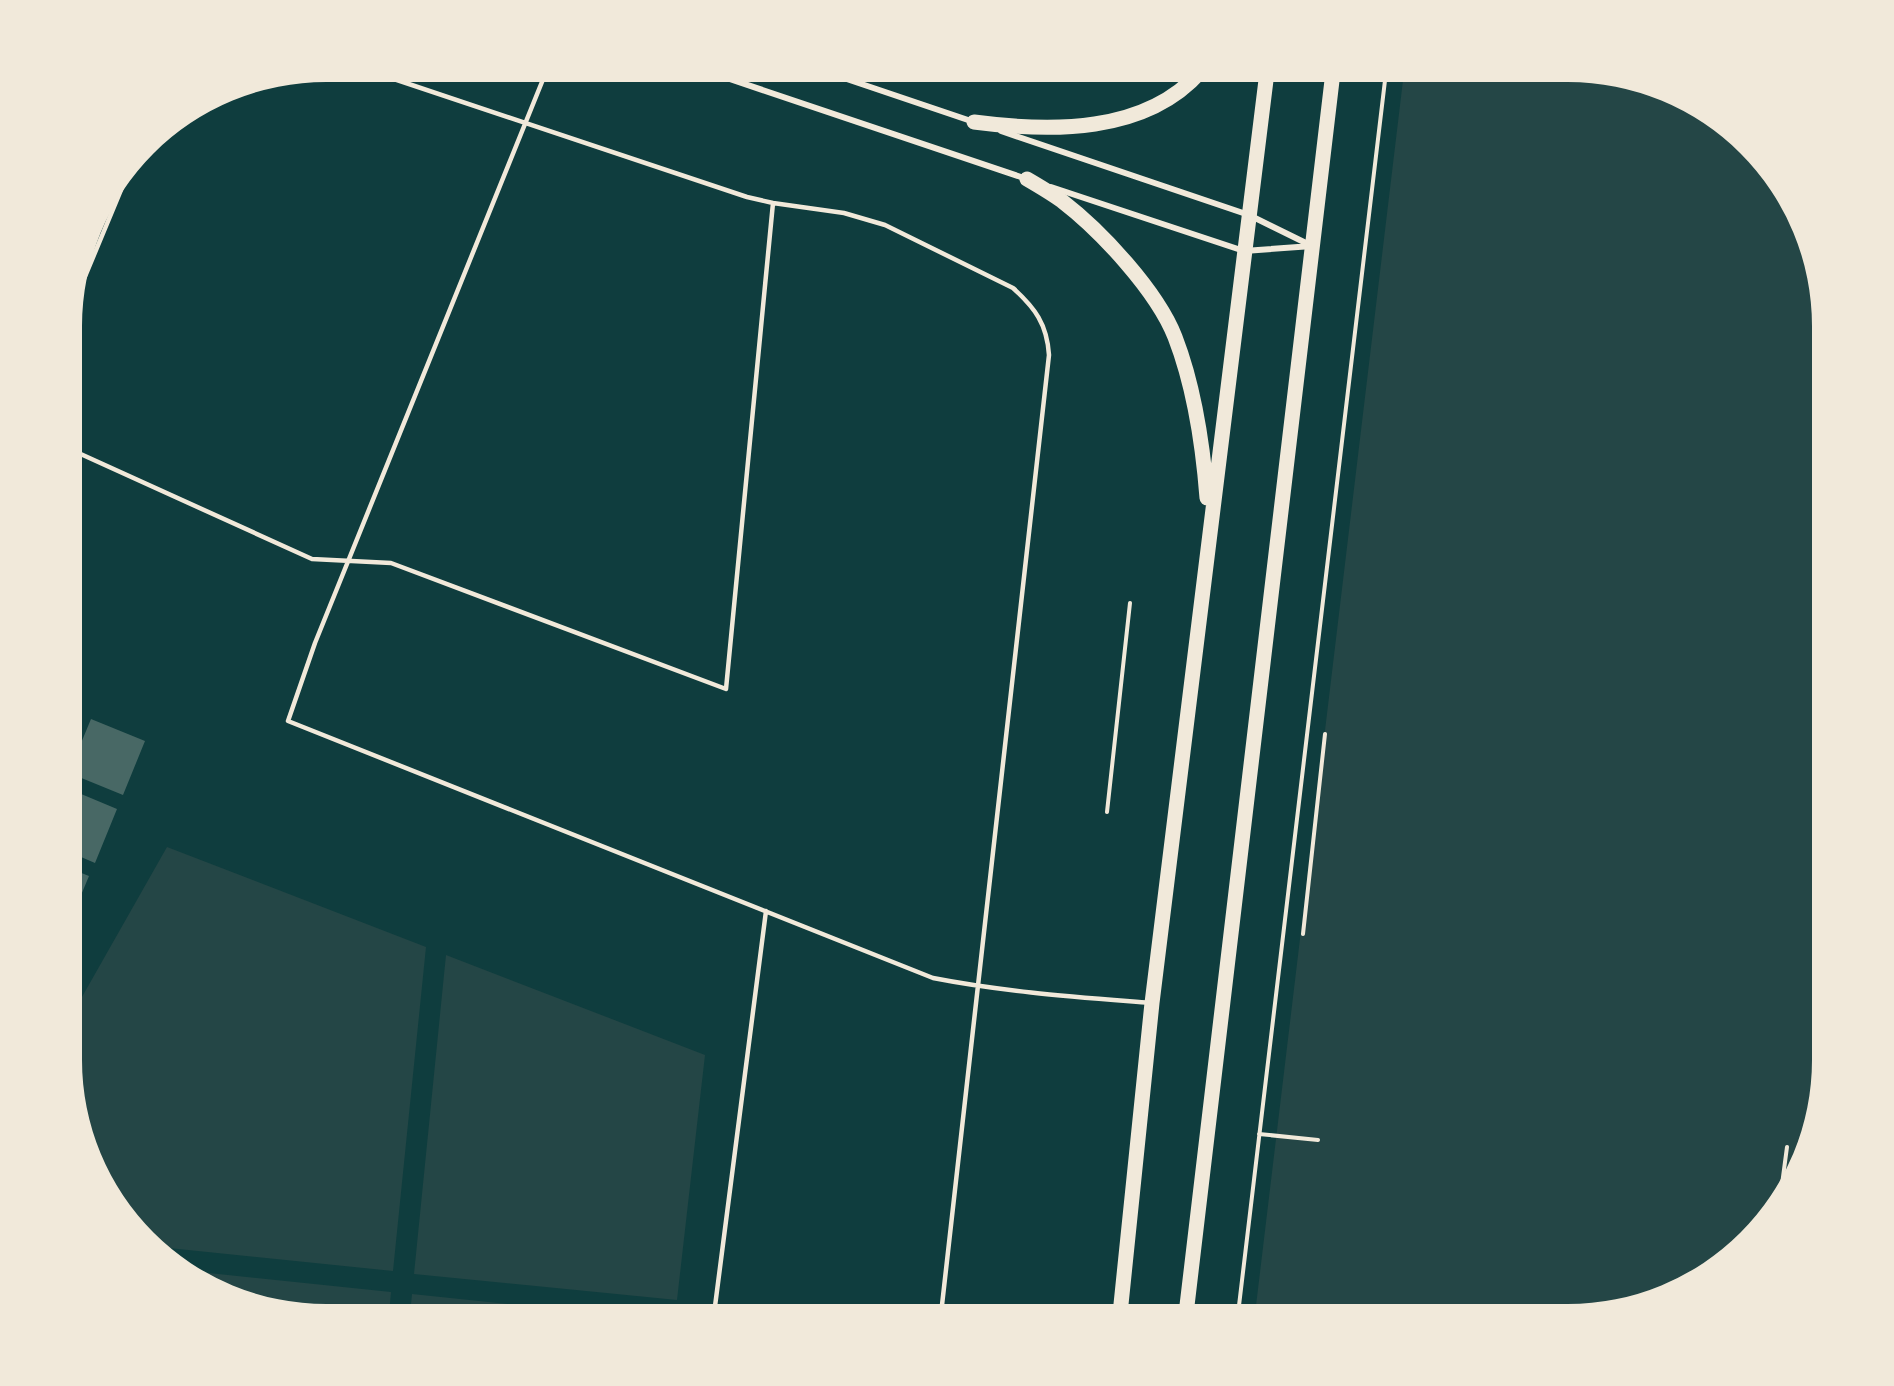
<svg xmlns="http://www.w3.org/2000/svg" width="1894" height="1386" font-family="'Fira Sans Condensed',sans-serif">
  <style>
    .green { fill: #244646 }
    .building { fill: #486865 }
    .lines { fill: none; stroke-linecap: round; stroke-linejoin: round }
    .path { stroke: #f1e9da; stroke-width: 4 }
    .service { stroke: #f1e9da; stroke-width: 4.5 }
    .minor { stroke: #f1e9da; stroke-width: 6 }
    .primary { stroke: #f1e9da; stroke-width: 15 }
  </style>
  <rect width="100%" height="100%" fill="#0f3d3e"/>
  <!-- green -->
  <path class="green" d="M1404,72L1584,73L1664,91L1723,125L1796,214L1821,310V1076L1808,1141L1769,1215L1680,1288L1568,1314H1255Z
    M167,847L426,947L393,1271L159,1247L106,1186L74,1092V1011Z
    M446,955L705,1055L677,1300L414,1274Z
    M190,1271L391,1292L389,1314L310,1313L245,1300Z
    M412,1294L605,1314H410Z"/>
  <!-- building -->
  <path class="building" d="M91,719L145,741L123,795L74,775V760Z
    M74,791L117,809L95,863L74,854Z
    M74,870L89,876L74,912Z"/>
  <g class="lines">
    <!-- path -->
    <path class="path" d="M1107,812L1130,603
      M1303,934L1325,734
      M1259,1134L1318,1140
      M1781,1192L1787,1147
      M1238,1314L1386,72"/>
    <!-- service -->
    <path class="service" d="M373,72L747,197L773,203L844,213L885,225L1013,288C1035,308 1047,324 1049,355L941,1314
      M546,72L315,643L288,721L933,978C1005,992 1077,997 1150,1003
      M74,303L126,178
      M74,451L312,559L391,563L726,689L773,203
      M714,1314L766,911"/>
    <!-- minor -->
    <path class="minor" d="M709,72L1027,179
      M826,72L974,122
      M1001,131L1249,215L1312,246
      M1051,187L1244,251L1312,246"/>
    <!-- primary -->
    <path class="primary" d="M974,122C1050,132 1145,134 1200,72
      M1027,179C1039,186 1051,193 1062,201C1101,231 1157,291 1175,337C1194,386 1203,446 1207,498
      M1120,1314L1152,1003L1267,72
      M1186,1314L1333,72"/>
  </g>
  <!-- crop -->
  <path d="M0 0H1894V1386H0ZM326 82H1568A244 244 0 0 1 1812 326V1060A244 244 0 0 1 1568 1304H326A244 244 0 0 1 82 1060V326A244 244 0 0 1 326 82Z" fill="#f1e9da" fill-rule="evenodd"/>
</svg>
